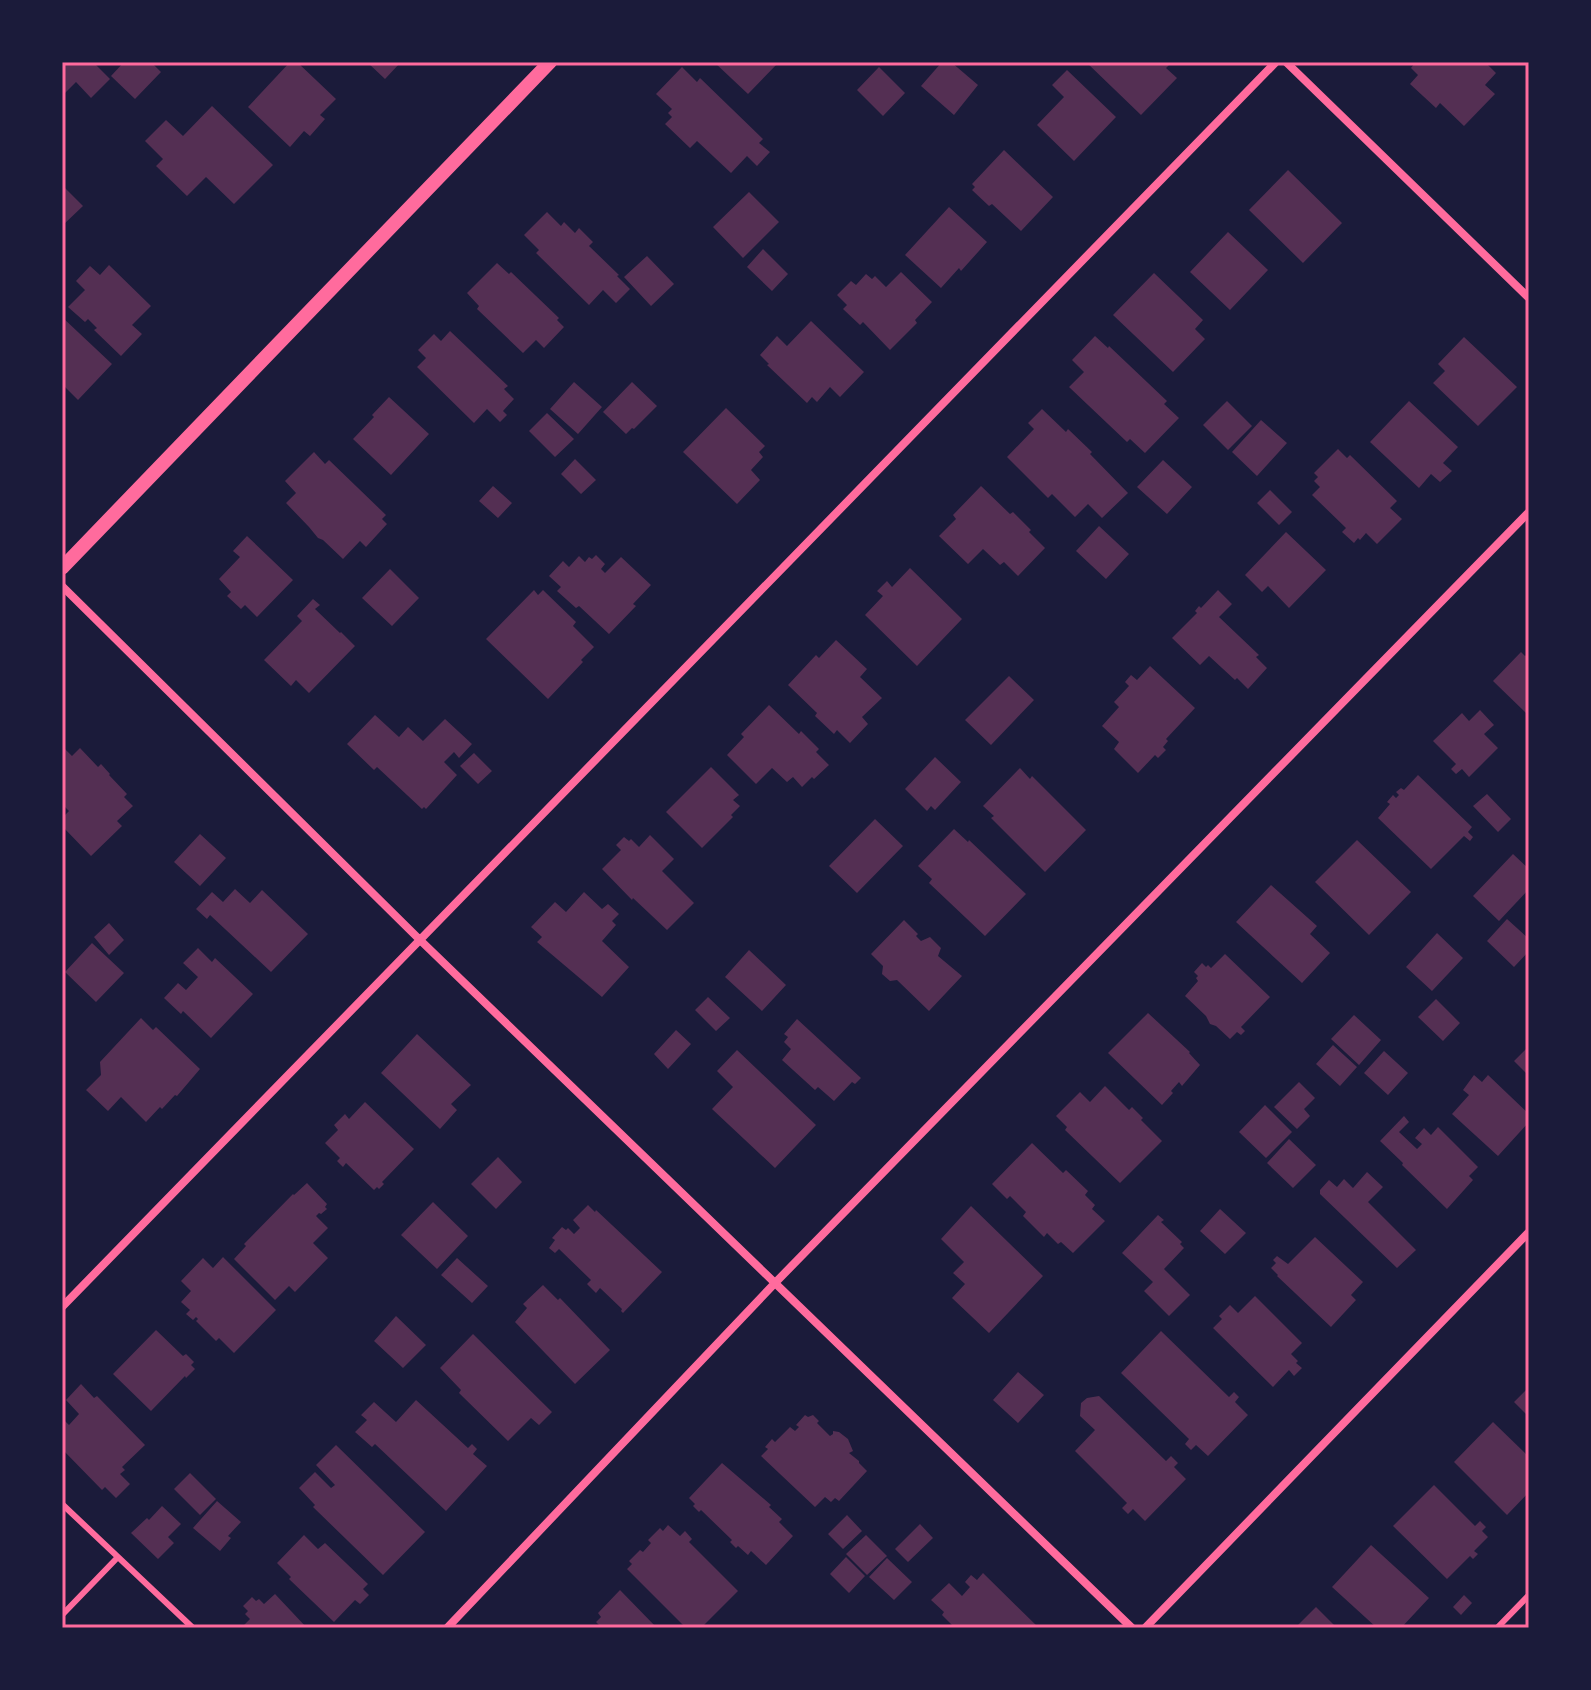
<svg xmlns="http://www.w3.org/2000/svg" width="1591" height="1690" font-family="'Libre Baskerville',serif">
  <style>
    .building { fill: #542f53 }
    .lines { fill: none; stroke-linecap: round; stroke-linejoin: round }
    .service { stroke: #ff6b9d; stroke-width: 6 }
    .minor { stroke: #ff6b9d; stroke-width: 8 }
    .tertiary { stroke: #ff6b9d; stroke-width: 14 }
    .neatline { fill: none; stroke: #ff6b9d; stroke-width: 3 }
  </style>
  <rect width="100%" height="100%" fill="#1b1b3a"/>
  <!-- building -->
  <path class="building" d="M62,62H93L110,79L91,98L76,82L65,93L62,90Z
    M124,62H151L161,72L135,99L111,76Z
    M290,62H297L336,99L320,115L325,119L310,136L304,131L290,147L248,107Z
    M367,62H401L385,79Z
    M714,62H779L748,94Z
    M942,62H951L978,85L954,115L921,86Z
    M1086,62H1172L1166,68L1177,78L1141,115Z
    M1412,62H1485L1496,73L1485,85L1495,94L1464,126L1440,103L1436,108L1410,84L1418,75L1411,68L1414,64Z
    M682,67L697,82L700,78L763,139L759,143L770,152L757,166L747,156L731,173L697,141L690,148L665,124L672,117L668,113L672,109L656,94Z
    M879,67L905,93L883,116L857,90Z
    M1067,70L1116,117L1074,161L1037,125L1064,97L1052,85Z
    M212,106L273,165L234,204L206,177L187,196L156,166L163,159L145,141L166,120L183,136Z
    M1004,150L1053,197L1021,231L992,204L989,206L972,190L975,187L972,184Z
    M1288,170L1342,223L1303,263L1249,210Z
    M62,185L83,206L62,226Z
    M749,192L779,222L743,258L713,227Z
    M949,207L987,242L961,271L959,268L941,288L905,255Z
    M547,212L561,226L564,222L575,233L579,228L593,242L589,246L619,275L617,276L630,289L616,303L603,290L589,305L536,253L539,250L524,235Z
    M1228,232L1268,270L1230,310L1190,272Z
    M763,249L788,274L772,291L747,267Z
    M647,256L674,284L651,306L624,277Z
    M497,263L509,274L511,272L559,318L557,320L564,327L544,348L536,340L523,353L477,309L479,306L467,293Z
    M109,265L151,306L132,325L142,334L121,356L94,330L97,328L88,319L85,322L68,307L85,290L76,281L90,266L100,275Z
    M901,272L932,302L915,320L917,323L890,350L863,322L860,325L843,309L847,305L837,295L851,281L856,285L866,274L872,279L875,276L886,287Z
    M1154,273L1203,320L1195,329L1205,339L1173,372L1113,315Z
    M62,317L112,364L78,400L62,384Z
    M811,321L864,372L840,397L830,387L817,402L812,397L807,403L767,365L769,364L760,355L777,336L787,346Z
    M450,331L508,386L504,389L514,399L503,411L507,415L500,422L487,409L474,423L417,367L426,358L418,350L434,334L441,341Z
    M1095,336L1108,348L1109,346L1167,401L1164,404L1179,418L1145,453L1130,439L1127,442L1069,387L1084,372L1072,360Z
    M1464,337L1517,387L1478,426L1433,383L1445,371L1438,364Z
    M574,382L602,407L578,434L550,409Z
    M632,382L657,406L634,429L632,428L626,434L603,412Z
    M389,397L429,434L391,475L353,439L374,417L372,415Z
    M1227,401L1252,426L1228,450L1203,425Z
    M1409,401L1458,447L1443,463L1452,471L1440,482L1431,474L1419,488L1370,442Z
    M726,408L765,446L759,452L763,457L751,470L760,480L737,504L683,452Z
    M1042,409L1066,432L1068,429L1092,452L1090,454L1128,493L1102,518L1088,504L1075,517L1052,494L1048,498L1007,457L1034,429L1028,423Z
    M547,413L574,439L555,457L529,431Z
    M1261,420L1287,443L1257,476L1232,452Z
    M1338,449L1347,458L1350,455L1397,501L1390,508L1402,519L1377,544L1366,533L1360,540L1358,538L1354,543L1342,532L1346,528L1312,495L1320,487L1314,481L1318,477L1314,473Z
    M314,452L325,464L329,460L386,515L382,519L387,524L366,547L360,541L343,559L323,540L318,538L309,527L286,503L296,493L285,481Z
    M575,459L596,480L581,494L561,474Z
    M1163,460L1192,487L1167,514L1137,487Z
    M493,486L512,503L498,518L479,501Z
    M981,486L1010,514L1013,512L1031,530L1029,532L1045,548L1018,576L1004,562L1000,565L983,549L968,564L939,536L956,519L953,515Z
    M1270,490L1292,512L1279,525L1257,503Z
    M1099,526L1129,554L1106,579L1076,551Z
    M1286,532L1326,570L1289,608L1268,586L1262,592L1245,575Z
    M247,536L293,580L257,617L245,605L241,609L227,596L231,592L219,579L240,557L233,551Z
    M596,555L605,564L601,569L605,573L621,557L651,585L633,604L636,606L609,634L579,606L576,608L557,591L561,587L549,576L563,561L569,567L579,556L585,562L589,557L592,559Z
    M910,568L962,619L917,666L865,615L883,596L877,591L887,581L892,587Z
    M390,569L419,598L392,626L362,598Z
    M534,590L538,595L543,590L576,622L573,626L594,647L581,660L583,662L548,699L486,639Z
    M1218,590L1232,604L1219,617L1259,655L1256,657L1267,668L1248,689L1237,678L1235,680L1209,656L1200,665L1172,638L1197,613L1195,611L1199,606L1201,608Z
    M313,599L320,605L315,609L340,633L341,632L355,646L309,693L296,680L291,686L264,660L302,621L297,616Z
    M836,640L867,669L860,677L882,698L862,717L868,724L850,743L837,730L834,734L815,716L817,713L788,685L816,655L819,658Z
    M1521,652L1525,656L1529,653L1528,715L1493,681Z
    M1150,666L1195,708L1166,739L1168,741L1163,747L1166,750L1158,758L1155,755L1138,773L1114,749L1119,742L1102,726L1119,707L1114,702L1129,686L1125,682L1131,675L1137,680Z
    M1009,676L1034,700L991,745L965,720Z
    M769,705L799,734L801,731L819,749L816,752L829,765L814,779L812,777L802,787L793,777L787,782L772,768L756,784L727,755L744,737L741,734Z
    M1480,710L1494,725L1484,734L1498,748L1469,777L1462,769L1456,774L1451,769L1456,764L1433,741L1462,713L1469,721Z
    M375,715L399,737L408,727L423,741L445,719L472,744L459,758L454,752L444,762L457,775L426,809L424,807L422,809L377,767L374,770L347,744Z
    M62,746L72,756L80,748L98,767L101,764L110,774L109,775L127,794L124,797L133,806L117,821L122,826L91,856L62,826V818L69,811L62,804Z
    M474,753L492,771L478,784L460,766Z
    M935,757L961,782L935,810L931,806L927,811L905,789Z
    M711,767L739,795L733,800L740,806L731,815L733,817L702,848L666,812Z
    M1020,768L1030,779L1032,776L1086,830L1045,872L991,818L994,816L983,806Z
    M1418,775L1472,827L1468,832L1473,837L1470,841L1464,836L1431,869L1378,818L1390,804L1387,802L1393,795L1396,798L1399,795L1396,792L1401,788L1404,790Z
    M1487,794L1511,819L1498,832L1473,806Z
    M875,819L903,846L857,893L829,866Z
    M954,829L968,842L969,840L1026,894L985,936L929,883L932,879L918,866Z
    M200,834L226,858L200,886L174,862Z
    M650,835L674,859L662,871L694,903L667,930L633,898L632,900L602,869L621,850L616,845L624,837L629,841L631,839L639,847Z
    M1357,840L1411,892L1369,935L1315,882Z
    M1513,854L1529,869V889L1499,921L1473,896Z
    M1271,885L1317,926L1310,934L1330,953L1302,983L1236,922Z
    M235,889L250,903L262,890L308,934L271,972L210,915L207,919L196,909L212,892L223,902Z
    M584,892L602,909L608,904L619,914L612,921L616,925L602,941L629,967L602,997L537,942L542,937L531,927L555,902L566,912Z
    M1507,919L1529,939V951L1514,967L1487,941Z
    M904,920L918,934L916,936L921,941L930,937L941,948L938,956L962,976L929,1011L897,980L890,981L882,974L883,966L871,954Z
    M109,923L124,940L109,955L94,937Z
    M1437,933L1463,958L1432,991L1406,967Z
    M92,943L124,973L96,1002L65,972Z
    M198,948L212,962L215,958L253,994L211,1038L183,1011L181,1014L164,998L178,983L186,990L198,977L183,963Z
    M749,950L786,985L762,1011L725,977Z
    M1225,954L1270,997L1241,1027L1245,1031L1241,1035L1237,1032L1230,1039L1216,1026L1210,1024L1206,1016L1185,996L1198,981L1196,978L1198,976L1194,972L1202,963L1206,967L1208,965L1211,968Z
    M708,997L730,1018L716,1031L695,1010Z
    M1436,999L1460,1023L1443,1041L1418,1017Z
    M1148,1013L1190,1052L1189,1053L1200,1065L1182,1086L1179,1082L1171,1091L1173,1093L1162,1105L1108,1053Z
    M1354,1015L1381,1040L1359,1065L1331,1039Z
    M141,1018L153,1030L156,1027L200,1069L177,1096L175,1095L162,1109L160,1107L146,1122L121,1097L108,1111L86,1090L101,1075L100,1062Z
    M797,1019L861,1078L855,1084L852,1082L834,1101L818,1087L815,1090L782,1060L791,1049L784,1042L788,1037L784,1034Z
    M676,1030L691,1044L668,1069L654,1054Z
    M417,1034L471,1085L451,1104L457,1110L440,1129L381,1073Z
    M1333,1045L1357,1067L1340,1086L1316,1064Z
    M1529,1046V1076L1514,1061Z
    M737,1050L816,1125L775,1168L712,1109L733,1087L717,1071Z
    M1384,1051L1408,1073L1388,1095L1364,1073Z
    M1474,1075L1482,1082L1488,1075L1529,1114V1122L1498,1156L1452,1114L1469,1095L1463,1090Z
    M1299,1082L1315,1098L1304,1109L1310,1116L1297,1129L1274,1107Z
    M1105,1086L1129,1110L1132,1107L1143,1118L1141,1120L1162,1141L1120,1183L1065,1130L1067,1127L1056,1116L1080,1092L1090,1102Z
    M365,1102L414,1149L382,1182L384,1184L379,1189L377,1187L374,1190L346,1163L343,1167L337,1161L340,1158L325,1143L338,1130L334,1125L345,1114L349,1119Z
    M1265,1105L1292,1132L1266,1158L1239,1132Z
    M1404,1116L1409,1122L1399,1132L1417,1149L1422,1144L1415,1138L1424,1128L1431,1135L1438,1127L1478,1167L1469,1176L1473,1180L1447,1209L1402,1165L1403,1163L1380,1141Z
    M1289,1139L1316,1165L1293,1188L1267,1163Z
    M1032,1143L1063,1173L1066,1170L1088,1191L1085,1195L1095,1205L1092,1209L1105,1221L1073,1253L1061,1242L1058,1244L1047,1233L1044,1237L1023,1216L1026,1212L1010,1196L1007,1199L992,1184Z
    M498,1157L522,1182L496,1209L471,1184Z
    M1367,1172L1383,1187L1368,1202L1416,1250L1397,1268L1320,1194V1190L1329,1180L1337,1187L1344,1179L1353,1188Z
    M307,1183L327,1204L325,1207L327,1209L321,1214L319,1213L316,1216L328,1228L313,1243L328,1258L295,1292L289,1286L275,1300L234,1259L246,1246L244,1244L293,1194L294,1195Z
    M433,1202L468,1236L437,1269L401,1235Z
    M588,1205L595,1212L596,1210L662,1272L623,1313L621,1311L622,1309L600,1288L596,1293L587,1284L591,1280L559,1249L555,1253L549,1248L555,1240L552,1238L562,1227L566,1230L568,1228L574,1234L580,1228L573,1220Z
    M971,1206L1043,1276L989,1333L952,1298L965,1284L953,1273L964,1262L941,1239Z
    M1220,1209L1246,1233L1225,1254L1200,1231Z
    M1158,1215L1164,1220L1161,1222L1182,1242L1180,1244L1184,1248L1164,1269L1190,1295L1169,1316L1144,1291L1153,1282L1122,1253Z
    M1315,1237L1363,1282L1351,1295L1356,1300L1331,1327L1277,1276L1278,1275L1271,1268L1276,1263L1273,1260L1277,1256L1288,1264Z
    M223,1257L276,1310L234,1353L219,1338L216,1341L196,1321L198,1319L196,1317L193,1320L186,1314L190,1310L181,1302L191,1291L181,1281L203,1258L213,1268Z
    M457,1258L488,1286L472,1303L441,1275Z
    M543,1285L558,1300L560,1298L610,1350L575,1384L515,1322L527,1308L523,1304Z
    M1255,1296L1302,1343L1291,1354L1298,1361L1296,1363L1302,1368L1294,1376L1289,1370L1273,1387L1213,1328L1222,1319L1219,1316L1230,1305L1238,1313Z
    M396,1316L426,1345L403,1368L374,1341Z
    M156,1330L183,1356L186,1354L194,1362L191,1365L195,1369L186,1378L185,1376L151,1411L113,1374Z
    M1161,1331L1229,1397L1234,1392L1239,1397L1235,1402L1248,1415L1208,1456L1196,1445L1191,1450L1185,1444L1189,1439L1121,1373Z
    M473,1334L552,1412L539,1425L531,1418L508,1441L459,1393L461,1390L440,1368Z
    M1018,1372L1044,1395L1018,1423L993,1400Z
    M81,1384L94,1398L97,1396L145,1445L122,1467L125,1470L120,1474L130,1484L116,1498L105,1487L102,1490L62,1449V1418L69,1425L79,1414L66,1400Z
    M1529,1387V1417L1514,1402Z
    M1099,1396L1166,1461L1171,1456L1178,1463L1174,1467L1186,1479L1145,1521L1133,1509L1128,1514L1122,1508L1127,1503L1075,1451L1095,1430L1080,1416L1081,1403L1087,1398Z
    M416,1400L468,1448L472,1444L477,1449L473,1454L487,1466L446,1511L375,1444L372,1447L355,1432L367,1420L361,1415L374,1402L396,1422Z
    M805,1415L808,1417L813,1415L819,1421L817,1423L830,1436L833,1434V1431L839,1432L848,1439L853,1451L849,1453L859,1461V1463L867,1471L839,1501L835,1498L831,1502L825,1497L815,1507L761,1456L768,1449L765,1447L772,1439L775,1442L790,1427L795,1431L799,1427L796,1425Z
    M1493,1422L1529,1457V1492L1507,1515L1454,1462Z
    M336,1445L425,1532L383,1575L313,1507L315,1505L299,1488L315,1472L331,1488L335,1485L316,1465Z
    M722,1463L771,1505L769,1507L782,1519L779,1522L793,1536L766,1565L751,1551L748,1555L738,1546L736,1548L730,1542L732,1540L701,1510L699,1512L693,1506L695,1504L689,1498Z
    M190,1473L216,1499L200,1515L174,1489Z
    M1434,1485L1475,1526L1480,1521L1486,1527L1482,1531L1488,1537L1474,1551L1478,1554L1473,1559L1470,1556L1447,1579L1393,1526Z
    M217,1501L241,1522L228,1536L231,1538L220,1551L193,1528Z
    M162,1506L181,1524L168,1537L174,1543L158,1559L131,1533L147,1518L149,1520Z
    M847,1515L862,1531L843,1549L828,1534Z
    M920,1524L933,1538L908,1562L895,1549Z
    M668,1525L680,1536L685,1531L692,1539L689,1542L738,1591L701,1628H686L627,1569L632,1564L629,1561L640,1550L643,1552L651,1543L648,1540L660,1528L663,1531Z
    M304,1535L318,1549L325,1543L368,1584L363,1589L369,1595L360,1604L355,1600L334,1622L289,1579L291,1577L277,1563Z
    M866,1535L887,1556L867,1575L846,1554Z
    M1371,1545L1429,1598L1401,1628H1377L1332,1587Z
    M846,1557L865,1576L849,1593L830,1574Z
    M887,1558L912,1582L894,1600L869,1577Z
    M983,1573L1039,1628H955L942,1615L944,1612L931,1600L949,1583L962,1596L970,1587L965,1582L971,1575L977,1580Z
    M620,1590L657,1628H602L596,1622L601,1617L598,1613Z
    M275,1594L307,1628H241L250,1619L245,1614L248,1611L243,1606L252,1597L256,1601L259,1599L264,1604Z
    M1464,1595L1472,1603L1461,1615L1453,1607Z
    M1316,1607L1337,1628H1295Z"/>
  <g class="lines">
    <!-- service -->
    <path class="service" d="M62,1504L193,1628
      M62,1615L118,1557
      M1497,1628L1529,1595"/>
    <!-- minor -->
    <path class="minor" d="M1286,62L1529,298
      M62,586L419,939L1132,1628
      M62,1307L1276,62
      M447,1628L775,1283L1529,512
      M1145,1628L1529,1232"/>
    <!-- tertiary -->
    <path class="tertiary" d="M62,568L550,62"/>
  </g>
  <!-- border -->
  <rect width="1591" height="1690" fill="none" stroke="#1b1b3a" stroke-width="128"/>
  <rect x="64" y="64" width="1463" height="1562" class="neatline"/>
</svg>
